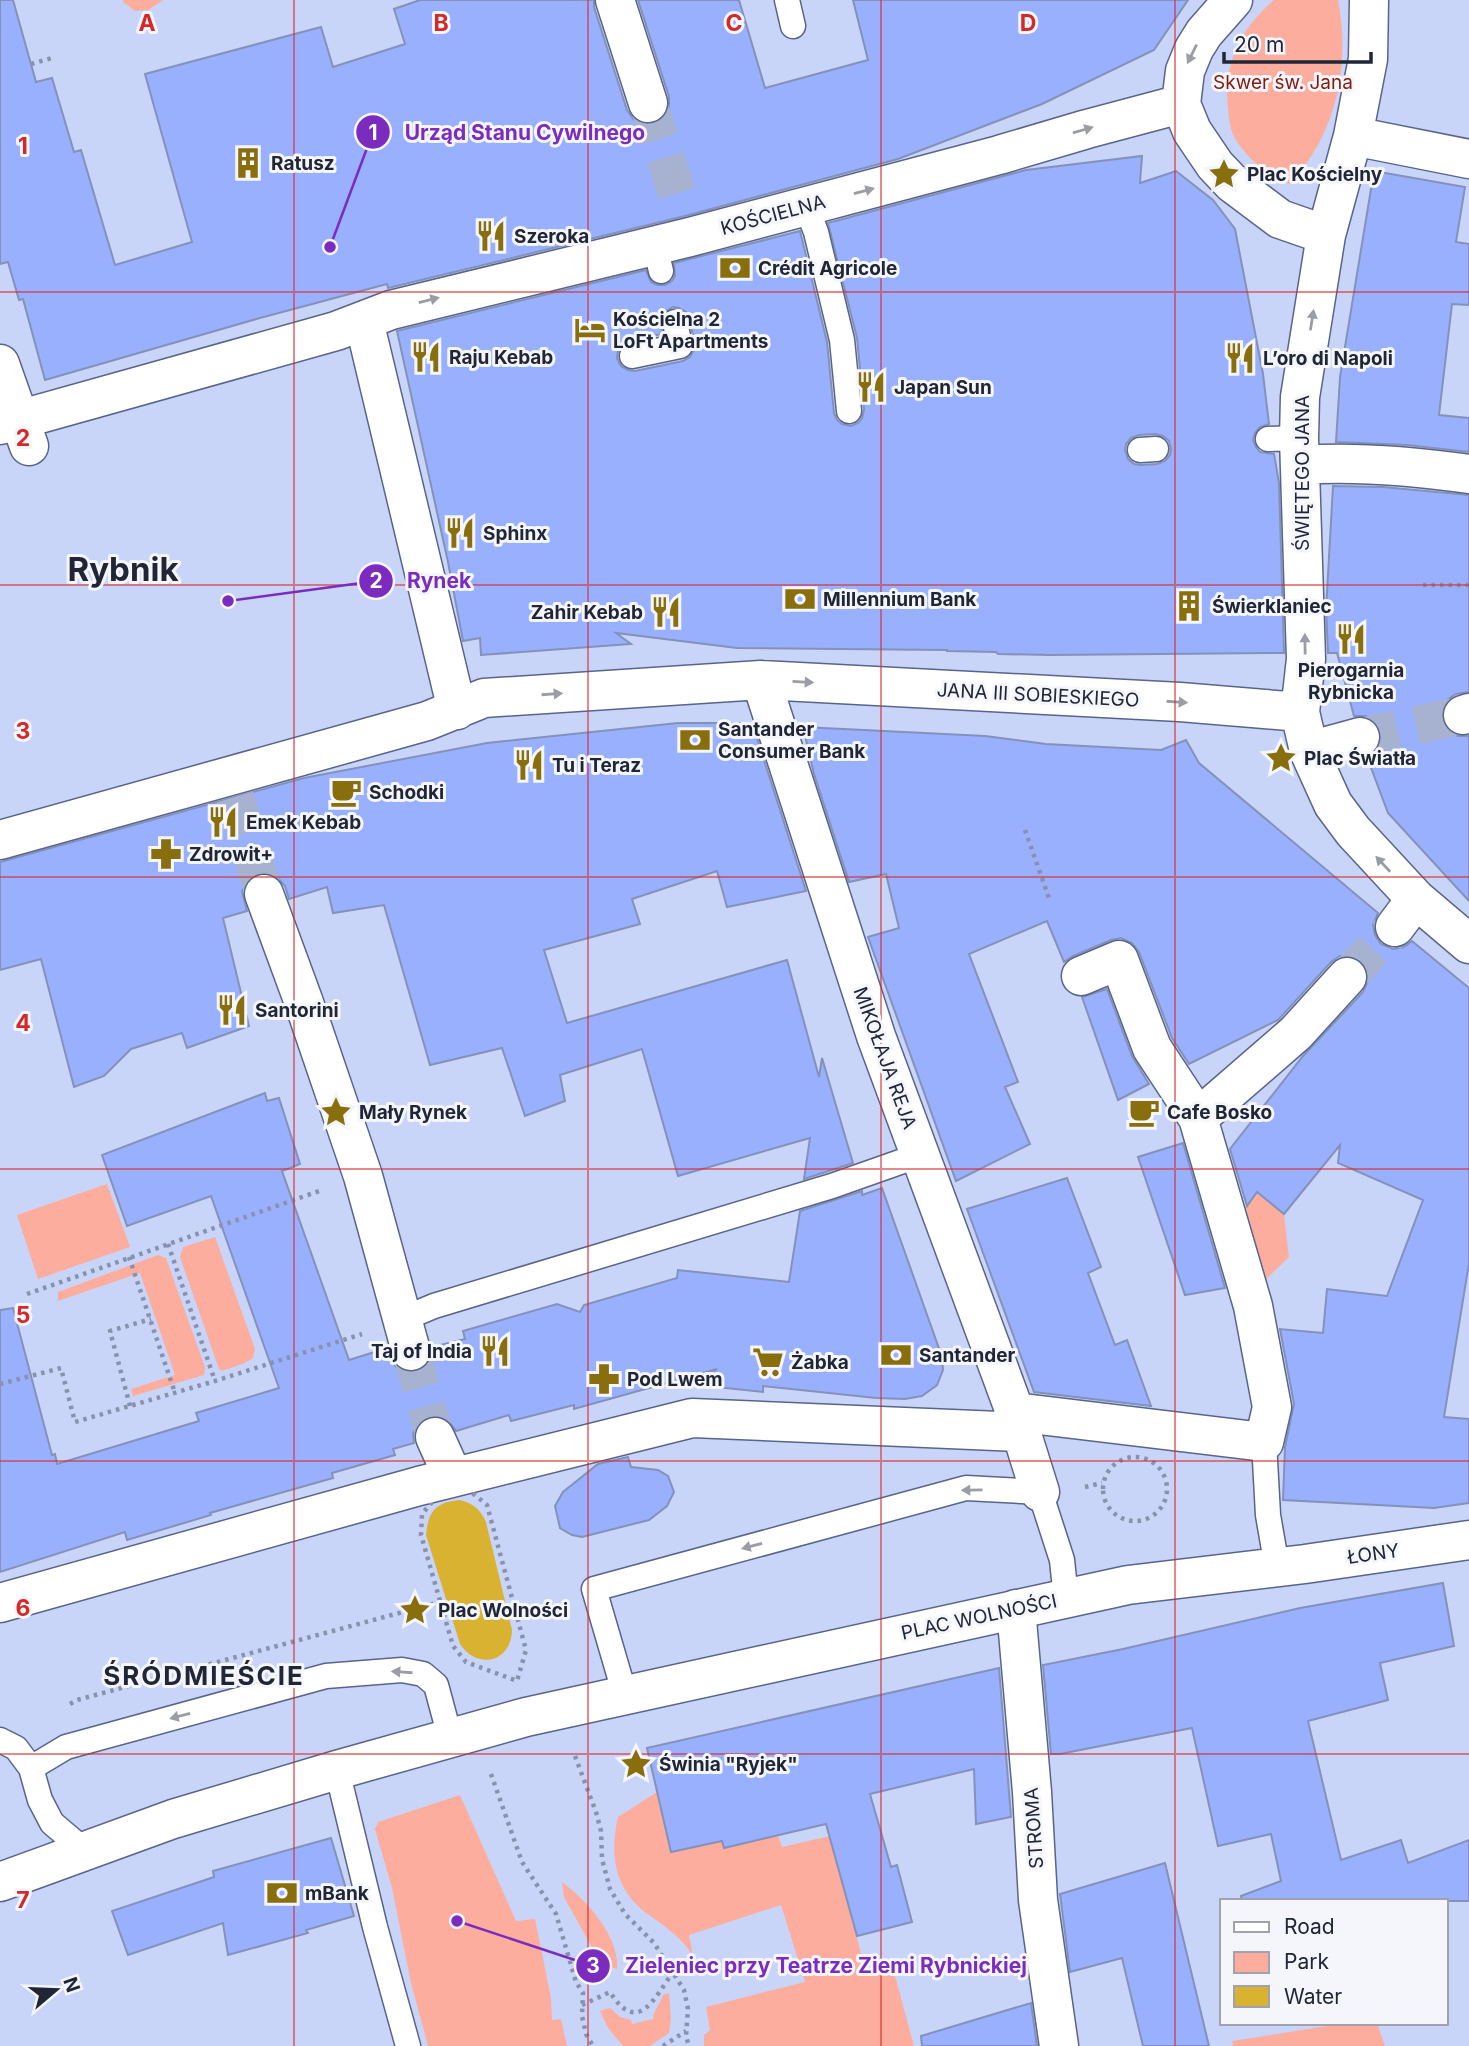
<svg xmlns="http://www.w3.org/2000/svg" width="1469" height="2046" font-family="Inter,sans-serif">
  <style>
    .green { fill: #fdad9e }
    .water { fill: #d9b231 }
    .building { fill: #99b0ff; stroke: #8491b9; stroke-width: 2; fill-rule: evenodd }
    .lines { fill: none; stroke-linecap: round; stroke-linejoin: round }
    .street-tunnel { stroke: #a7b2d1; stroke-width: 38; stroke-dasharray: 38 19; stroke-linecap: butt }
    .lane-casing { stroke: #58648a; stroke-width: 27 }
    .street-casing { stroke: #58648a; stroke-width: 41 }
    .secondary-casing { stroke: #58648a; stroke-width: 41 }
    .path { stroke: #8891ad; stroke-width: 4.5; stroke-dasharray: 3.5 5; stroke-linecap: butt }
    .lane { stroke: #fff; stroke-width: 24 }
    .street { stroke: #fff; stroke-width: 38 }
    .secondary { stroke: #fff; stroke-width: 38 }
    .oneway { fill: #9b9da5 }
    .grid { fill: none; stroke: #d62828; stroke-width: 2; stroke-opacity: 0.55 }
    .labels { text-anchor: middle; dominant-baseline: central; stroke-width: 6; stroke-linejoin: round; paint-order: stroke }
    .park-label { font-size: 19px; fill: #811b0d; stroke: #f5f6fb }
    .poi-label { font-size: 19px; font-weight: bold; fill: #212637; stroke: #f5f6fb; text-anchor: start }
    .street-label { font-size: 19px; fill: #212637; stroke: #f5f6fb }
    .district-label { font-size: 26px; font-weight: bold; letter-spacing: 2px; fill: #212637; stroke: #f5f6fb }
    .town-label { font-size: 33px; font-weight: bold; fill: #212637; stroke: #f5f6fb }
    .grid-label { font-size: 23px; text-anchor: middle; font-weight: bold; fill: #d62828; stroke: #f5f6fb; stroke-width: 6; stroke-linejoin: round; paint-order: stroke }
    .leader { fill: none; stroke: #7b2cbf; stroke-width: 2.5 }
    .callout-dot { fill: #7b2cbf; stroke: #f5f6fb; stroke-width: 2.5 }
    .mark-label { font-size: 21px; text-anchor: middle; font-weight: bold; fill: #fff }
    .callout-label { font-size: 21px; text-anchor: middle; font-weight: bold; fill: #7b2cbf; stroke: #f5f6fb; stroke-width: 6; stroke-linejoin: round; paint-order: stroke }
  </style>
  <rect width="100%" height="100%" fill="#c9d5f8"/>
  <!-- green -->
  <path class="green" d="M123,0H163L148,10L135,11L123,2Z
    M1274,0H1338C1351,64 1336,137 1289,184C1267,174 1249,161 1236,140C1230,131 1229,119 1228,109C1223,63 1240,29 1274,0Z
    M107,1184L130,1247L38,1279L17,1215Z
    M1258,1192L1284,1214L1289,1257L1262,1283L1241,1213Z
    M215,1237L255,1349L253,1358L245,1363L222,1371L219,1369L180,1257L183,1247Z
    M158,1255L166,1258L205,1367L204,1375L133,1396L131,1389L175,1375L140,1273L58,1301V1292Z
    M657,1792L671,1852L696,1847L719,1830L724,1848L778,1835L782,1847L830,1836L867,1976L893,1968L914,2046H704V2035L710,2030L706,2007L805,1982L781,1905L689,1935L693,1956C682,1938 667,1928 649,1915C615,1891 609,1856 618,1817Z
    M460,1795L516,1921L535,1919L551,1998L552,2020L561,2019L567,2046H428L411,1983L392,1888L375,1829L378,1822Z
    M562,1882C586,1900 620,1936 617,1969L601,1964L564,1897Z
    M669,1993L671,2019L669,2033L650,2046H623L608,2028L600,2011L610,2008L620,2017L631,2020L632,2024L653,2019C653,2011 661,2003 663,1995Z
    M1346,2023H1377L1385,2046H1233L1232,2041Z"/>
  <!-- water -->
  <path class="water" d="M460,1500C474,1504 480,1509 486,1522L512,1630C511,1663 477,1670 460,1644L426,1535C428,1511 436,1502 460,1500Z"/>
  <!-- building -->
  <path class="building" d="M0,0H13L36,82L52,78L74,152L81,150L115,265L192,242L145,74L321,27L333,67L405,44L394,9L420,0H594V7L627,110L634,120L644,124H655L665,117L669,108V97L638,0H739L765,88L868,60L853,0H1188L1154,50L1042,104L898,159L685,216L388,288L387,284L260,318L45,380L23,299L19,300L8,262L0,264Z
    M1142,156L1140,183L1176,171L1213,200L1235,229L1263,374L1269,424L1260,427L1255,433L1253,440L1256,447L1260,452L1274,454L1279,483L1284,653L1050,655L998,654L996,652L947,651V650L737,648L616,633L631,644L481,655L480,638L463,641L448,562L397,331L646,270L651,282L657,285H665L672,281L675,276L674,263L800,231L827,342L834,413L837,420L842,424L851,426L858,423L862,418L864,410L857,338L828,223L1026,170ZM673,307L679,308L686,312L689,318L695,344L694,350L690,357L683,361L635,371L628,370L621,366L617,358L618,351L622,345L629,341L662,334L661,317L666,311ZM1155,434L1163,436L1169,441L1171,449L1170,455L1165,461L1157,464L1141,465L1134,464L1128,459L1125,450L1126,444L1131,438L1139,435Z
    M1374,171L1465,187L1456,242L1469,244V305L1452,304L1439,415L1469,418V452L1407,445L1336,442L1340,377Z
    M1333,486L1383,487L1469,495V692L1456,694L1447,700L1442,711L1443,723L1448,731L1458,736H1469V901L1388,813L1367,757L1376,752L1381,743V731L1375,721L1366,716H1354L1337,653H1328L1326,610Z
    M678,723H740L756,735L806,891L727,907L717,871L632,899L640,924L544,950L567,1023L787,960L819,1077L822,1058L853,1163L804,1179L810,1138L678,1176L642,1049L560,1075L565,1101L525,1116L502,1048L430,1065L384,905L333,913L327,887L289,899L285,886L278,878L268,873H257L247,881L242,891L247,911L223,918L249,1026L187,1048L182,1033L131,1049L104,1076L74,1087L41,959L0,970V862L304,778L487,743Z
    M803,727L985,736L1046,744L1161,750L1186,740L1199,763L1378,913L1373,925L1375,935L1381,944L1393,949L1404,947L1412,941L1469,988V1263L1444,1417L1469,1419V1503L1434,1508L1283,1500L1285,1447L1294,1404L1280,1329L1323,1333L1327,1289L1387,1296L1423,1200L1338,1163L1340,1145L1284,1214L1257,1192L1247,1206L1230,1149L1303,1056L1363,992L1368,981V970L1362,961L1351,956H1340L1331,962L1278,1020L1189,1064L1172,1038L1139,952L1132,943L1121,938L1111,940L1073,956L1064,962L1047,921L969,954L1018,1082L1005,1087L1030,1144L956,1181L868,937L899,928L886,874L849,882L814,774Z
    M1107,989L1132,1056L1149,1084L1118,1100L1082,997Z
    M265,1093L267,1101L279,1098L300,1164L282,1171L349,1360L387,1348L390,1357L396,1367L405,1372H416L427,1366L432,1357V1347L465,1339L463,1331L557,1304L580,1312L584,1305L677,1278L678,1270L789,1282L800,1211L862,1191V1195L882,1188L942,1357L943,1370L937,1385L922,1396L905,1399L876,1398L763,1386V1392L697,1385L717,1369L574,1409V1405L511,1421L509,1415L456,1431L447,1419L437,1415L427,1417L417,1425L413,1434L414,1443L393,1449L395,1455L332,1473L333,1478L210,1513L211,1515L127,1540L125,1532L0,1572V1310L13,1308L52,1455L55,1454L57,1464L199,1421L196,1413L279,1388L211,1196L127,1226L102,1155Z
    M1183,1143L1225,1288L1185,1295L1138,1157Z
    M1067,1178L1101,1267L1088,1273L1115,1345L1127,1340L1151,1406L1034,1392L967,1209Z
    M628,1457L631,1467L658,1470L668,1476L674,1492L667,1506L649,1520L582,1537L572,1535L560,1528L555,1506L563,1492L598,1464Z
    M1443,1583L1454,1646L1380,1663L1388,1700L1308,1721L1341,1860L1401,1840L1408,1863L1469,1840V1901H1242L1241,1896L1281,1881L1271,1834L1218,1846L1192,1728L1060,1754H1051L1043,1665L1123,1649L1300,1608Z
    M999,1668L1011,1817L976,1824L974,1769L870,1794L891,1867L897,1865L912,1922L857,1936L826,1824L724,1848L722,1841L671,1852L647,1748Z
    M331,1838L354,1916L306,1930L308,1933L228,1955L223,1923L128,1955L112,1911L214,1877L213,1871Z
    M1165,1863L1209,2046H1143L1122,1958L1070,1972L1060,1894Z
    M1031,2003L1037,2046H922L921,2036Z"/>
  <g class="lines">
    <!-- street-tunnel -->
    <path class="street-tunnel" d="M648,103L682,209
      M1360,737L1463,715
      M235,797L264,894
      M1347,977L1395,927
      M411,1351L435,1437"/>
    <defs>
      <path id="lane" d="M787,0L793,26
        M806,206L816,232L842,340L849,411
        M655,246L661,271
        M632,356L680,346L675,322
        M1268,439L1299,438
        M1140,450L1156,449
        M403,1319L434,1306L832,1186L920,1155
        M1264,1442L1268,1515L1277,1567
        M625,1695L594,1589L966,1488L1040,1492L1062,1560L1066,1598
        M0,1740L16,1748L31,1768
        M337,1770L375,1927L408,2046
        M85,1851L52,1823L40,1800L31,1768L66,1747L326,1676L402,1670L423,1674L436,1685L450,1737"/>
      <path id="street" d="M615,0L648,103
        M1233,0L1204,33L1194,49L1185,71L1181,104L1192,131L1215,165L1232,183L1280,219L1326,235
        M1369,0L1368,59L1353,136L1326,235L1300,397L1299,438L1306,659L1300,712L1309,751L1333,804L1353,831L1416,899L1469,944
        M1353,136L1469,159
        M364,321L457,710
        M0,364L29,446
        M0,425L336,331L391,310L690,237L999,155L1087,129L1181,104
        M1300,465C1356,461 1413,466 1469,474
        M761,680L876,1036L1015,1412L1040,1492
        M1463,715L1469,713
        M1309,751L1360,737
        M0,840L427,721L484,698L761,680L1180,702L1300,712
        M264,894L303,1000L363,1176L411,1351
        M1395,927L1416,899
        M1198,1118L1296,1033L1347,977
        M1015,1412L1264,1442L1272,1407L1253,1306L1198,1118L1152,1048L1119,960L1081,976
        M435,1437L453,1477
        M0,1603L419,1486L692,1418L1021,1432
        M1016,1609L1032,1792L1038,1900L1059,2046"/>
      <path id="secondary" d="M0,1882L173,1819L337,1770L526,1717L1128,1585L1305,1564L1469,1540"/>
    </defs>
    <!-- lane casing -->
    <use href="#lane" class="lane-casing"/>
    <!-- street casing -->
    <use href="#street" class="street-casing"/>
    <!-- secondary casing -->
    <use href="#secondary" class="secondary-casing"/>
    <!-- path -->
    <path class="path" d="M31,64L52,58
      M1423,585H1469
      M1025,830L1049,898
      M168,1244L215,1381
      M129,1257L175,1393
      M27,1294L322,1190
      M0,1384L61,1368L75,1422L215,1381L362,1334
      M130,1406L110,1331L151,1319
      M1103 1489a32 32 0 1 1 64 0a32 32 0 1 1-64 0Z
      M453,1477L487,1505L526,1650L517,1681L466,1662L453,1646L421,1535L422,1514Z
      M1085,1487L1102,1483
      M70,1704L77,1700L440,1602
      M575,1756L596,1812L601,1831L602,1859L610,1889L625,1914L654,1943L684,1990L688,2009L686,2036L689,2046
      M491,1774L522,1862L556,1914L576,1982L583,1993L582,2016L586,2034L593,2046
      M582,2005L610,1992C638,2037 655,1997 673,1972
      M663,2046L686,2031"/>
    <!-- lane -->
    <use href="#lane" class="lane"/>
    <!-- street -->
    <use href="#street" class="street"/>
    <!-- secondary -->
    <use href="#secondary" class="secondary"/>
  </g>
  <!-- one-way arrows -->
  <defs><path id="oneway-solid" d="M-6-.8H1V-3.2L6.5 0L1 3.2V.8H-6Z" transform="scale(1.75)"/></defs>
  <g class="oneway">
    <use href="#oneway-solid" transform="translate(1192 54) rotate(116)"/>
    <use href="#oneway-solid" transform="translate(1083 130) rotate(-16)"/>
    <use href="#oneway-solid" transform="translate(864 191) rotate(-15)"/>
    <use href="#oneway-solid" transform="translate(429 300) rotate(-14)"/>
    <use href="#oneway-solid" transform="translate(1312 320) rotate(-81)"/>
    <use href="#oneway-solid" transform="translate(1305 644) rotate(-91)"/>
    <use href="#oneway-solid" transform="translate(803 682) rotate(3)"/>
    <use href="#oneway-solid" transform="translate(552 694) rotate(-4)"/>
    <use href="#oneway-solid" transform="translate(1177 702) rotate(4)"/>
    <use href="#oneway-solid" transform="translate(1383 864) rotate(-133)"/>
    <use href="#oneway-solid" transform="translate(972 1490) rotate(179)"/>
    <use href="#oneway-solid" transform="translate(752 1546) rotate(165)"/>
    <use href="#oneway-solid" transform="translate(402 1672) rotate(-176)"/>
    <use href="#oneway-solid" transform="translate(180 1716) rotate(165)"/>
  </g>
  <!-- grid -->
  <path class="grid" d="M294,0V2046M588,0V2046M881,0V2046M1175,0V2046M0,292H1469M0,585H1469M0,877H1469M0,1169H1469M0,1461H1469M0,1754H1469"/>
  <!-- icons -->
  <defs>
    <symbol id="building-bare" viewBox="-9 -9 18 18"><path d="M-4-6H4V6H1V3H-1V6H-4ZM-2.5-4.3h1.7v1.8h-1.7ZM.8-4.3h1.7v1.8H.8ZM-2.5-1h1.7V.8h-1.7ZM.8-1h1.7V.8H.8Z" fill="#896e0e" stroke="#f5f6fb" stroke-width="2.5" paint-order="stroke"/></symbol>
    <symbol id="sight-bare" viewBox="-9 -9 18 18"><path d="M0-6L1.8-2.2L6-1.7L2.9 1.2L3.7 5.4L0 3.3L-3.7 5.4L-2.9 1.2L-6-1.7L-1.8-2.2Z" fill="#896e0e" stroke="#f5f6fb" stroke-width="2.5" paint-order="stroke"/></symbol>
    <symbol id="restaurant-bare" viewBox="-9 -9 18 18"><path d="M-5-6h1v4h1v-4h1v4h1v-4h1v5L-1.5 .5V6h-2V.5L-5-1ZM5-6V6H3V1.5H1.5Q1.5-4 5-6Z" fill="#896e0e" stroke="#f5f6fb" stroke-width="2.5" paint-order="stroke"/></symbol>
    <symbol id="bank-bare" viewBox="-9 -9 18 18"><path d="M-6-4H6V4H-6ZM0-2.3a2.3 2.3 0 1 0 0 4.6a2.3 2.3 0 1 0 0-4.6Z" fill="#896e0e" stroke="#f5f6fb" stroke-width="2.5" paint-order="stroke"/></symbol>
    <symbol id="hotel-bare" viewBox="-9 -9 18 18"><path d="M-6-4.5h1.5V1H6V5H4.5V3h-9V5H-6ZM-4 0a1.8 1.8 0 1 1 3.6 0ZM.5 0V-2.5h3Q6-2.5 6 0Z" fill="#896e0e" stroke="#f5f6fb" stroke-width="2.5" paint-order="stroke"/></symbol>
    <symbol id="cafe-bare" viewBox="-9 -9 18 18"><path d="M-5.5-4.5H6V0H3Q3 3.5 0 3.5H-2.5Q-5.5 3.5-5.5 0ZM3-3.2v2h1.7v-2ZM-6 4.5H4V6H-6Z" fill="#896e0e" stroke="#f5f6fb" stroke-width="2.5" paint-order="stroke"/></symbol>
    <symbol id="pharmacy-bare" viewBox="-9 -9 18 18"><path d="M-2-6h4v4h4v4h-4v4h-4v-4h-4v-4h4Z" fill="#896e0e" stroke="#f5f6fb" stroke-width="2.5" paint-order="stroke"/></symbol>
    <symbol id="supermarket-bare" viewBox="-9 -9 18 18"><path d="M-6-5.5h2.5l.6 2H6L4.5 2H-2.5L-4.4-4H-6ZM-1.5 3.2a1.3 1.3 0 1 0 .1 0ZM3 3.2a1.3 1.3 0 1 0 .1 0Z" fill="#896e0e" stroke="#f5f6fb" stroke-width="2.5" paint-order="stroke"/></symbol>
  </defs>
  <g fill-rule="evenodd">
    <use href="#building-bare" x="226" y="141" width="44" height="44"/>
    <use href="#sight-bare" x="1202" y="152" width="44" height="44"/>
    <use href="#restaurant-bare" x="469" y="214" width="44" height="44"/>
    <use href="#bank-bare" x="713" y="246" width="44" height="44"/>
    <use href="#hotel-bare" x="568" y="308" width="44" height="44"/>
    <use href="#restaurant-bare" x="404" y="335" width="44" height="44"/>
    <use href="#restaurant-bare" x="1218" y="336" width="44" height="44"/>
    <use href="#restaurant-bare" x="849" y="365" width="44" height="44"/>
    <use href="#restaurant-bare" x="438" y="511" width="44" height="44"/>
    <use href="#bank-bare" x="778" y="577" width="44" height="44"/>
    <use href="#building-bare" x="1167" y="584" width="44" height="44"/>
    <use href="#restaurant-bare" x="644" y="590" width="44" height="44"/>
    <use href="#restaurant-bare" x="1329" y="617" width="44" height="44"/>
    <use href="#bank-bare" x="673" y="718" width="44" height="44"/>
    <use href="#sight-bare" x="1259" y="736" width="44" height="44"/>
    <use href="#restaurant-bare" x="507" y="743" width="44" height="44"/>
    <use href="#cafe-bare" x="324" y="770" width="44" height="44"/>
    <use href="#restaurant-bare" x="201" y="800" width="44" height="44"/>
    <use href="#pharmacy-bare" x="144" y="832" width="44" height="44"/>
    <use href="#restaurant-bare" x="210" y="988" width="44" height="44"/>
    <use href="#sight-bare" x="314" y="1090" width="44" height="44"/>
    <use href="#cafe-bare" x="1122" y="1090" width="44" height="44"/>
    <use href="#restaurant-bare" x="473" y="1329" width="44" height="44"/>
    <use href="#bank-bare" x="874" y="1333" width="44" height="44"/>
    <use href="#supermarket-bare" x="746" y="1340" width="44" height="44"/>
    <use href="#pharmacy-bare" x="582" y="1357" width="44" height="44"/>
    <use href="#sight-bare" x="393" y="1588" width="44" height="44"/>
    <use href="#sight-bare" x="614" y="1742" width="44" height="44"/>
    <use href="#bank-bare" x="260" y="1871" width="44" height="44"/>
  </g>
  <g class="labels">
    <!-- park labels -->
    <g class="park-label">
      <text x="1283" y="82">Skwer św. Jana</text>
    </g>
    <!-- poi labels -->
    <g class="poi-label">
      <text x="271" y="163">Ratusz</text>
      <text x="1247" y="174">Plac Kościelny</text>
      <text x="514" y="236">Szeroka</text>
      <text x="758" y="268">Crédit Agricole</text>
      <text x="613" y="319">Kościelna 2<tspan x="613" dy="22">LoFt Apartments</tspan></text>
      <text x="449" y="357">Raju Kebab</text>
      <text x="1263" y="358">L’oro di Napoli</text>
      <text x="894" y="387">Japan Sun</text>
      <text x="483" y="533">Sphinx</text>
      <text x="823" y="599">Millennium Bank</text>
      <text x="1212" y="606">Świerklaniec</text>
      <text x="643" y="612" text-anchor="end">Zahir Kebab</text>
      <text x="1351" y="670" text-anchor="middle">Pierogarnia<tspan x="1351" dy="22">Rybnicka</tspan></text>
      <text x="718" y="729">Santander<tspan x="718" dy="22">Consumer Bank</tspan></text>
      <text x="1304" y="758">Plac Światła</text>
      <text x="552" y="765">Tu i Teraz</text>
      <text x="369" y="792">Schodki</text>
      <text x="246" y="822">Emek Kebab</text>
      <text x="189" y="854">Zdrowit+</text>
      <text x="255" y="1010">Santorini</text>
      <text x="359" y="1112">Mały Rynek</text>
      <text x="1167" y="1112">Cafe Bosko</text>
      <text x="472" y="1351" text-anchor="end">Taj of India</text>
      <text x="919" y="1355">Santander</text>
      <text x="791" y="1362">Żabka</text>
      <text x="627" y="1379">Pod Lwem</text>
      <text x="438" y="1610">Plac Wolności</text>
      <text x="659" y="1764">Świnia "Ryjek"</text>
      <text x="305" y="1893">mBank</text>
    </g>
    <!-- street labels -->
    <g class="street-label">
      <text transform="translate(773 215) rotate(-15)">KOŚCIELNA</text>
      <text transform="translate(1302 473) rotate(-90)">ŚWIĘTEGO JANA</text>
      <text transform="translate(1038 695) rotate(3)">JANA III SOBIESKIEGO</text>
      <text transform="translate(885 1058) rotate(70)">MIKOŁAJA REJA</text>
      <text transform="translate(1373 1554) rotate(-8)">ŁONY</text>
      <text transform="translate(979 1617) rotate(-12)">PLAC WOLNOŚCI</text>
      <text transform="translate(1034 1828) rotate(-94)">STROMA</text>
    </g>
    <!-- district labels -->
    <g class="district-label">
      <text x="204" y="1675">ŚRÓDMIEŚCIE</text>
    </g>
    <!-- town labels -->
    <g class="town-label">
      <text x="123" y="569">Rybnik</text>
    </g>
  </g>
  <g class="grid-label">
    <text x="147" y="31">A</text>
    <text x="441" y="31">B</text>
    <text x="734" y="31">C</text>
    <text x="1028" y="31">D</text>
    <text x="23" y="154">1</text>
    <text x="23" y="446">2</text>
    <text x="23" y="739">3</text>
    <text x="23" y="1031">4</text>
    <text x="23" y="1323">5</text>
    <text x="23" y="1616">6</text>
    <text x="23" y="1908">7</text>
  </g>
  <!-- callouts -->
  <path class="leader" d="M330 247L373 132M228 601L376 581M457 1921L593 1966"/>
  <g class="callout-dot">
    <circle cx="330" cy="247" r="7"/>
    <circle cx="228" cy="601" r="7"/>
    <circle cx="457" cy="1921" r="7"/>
    <circle cx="373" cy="132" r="18"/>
    <circle cx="376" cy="581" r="18"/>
    <circle cx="593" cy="1966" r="18"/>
  </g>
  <g class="mark-label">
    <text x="373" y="140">1</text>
    <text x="376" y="588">2</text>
    <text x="593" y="1973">3</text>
  </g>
  <g class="callout-label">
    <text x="525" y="140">Urząd Stanu Cywilnego</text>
    <text x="439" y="588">Rynek</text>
    <text x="826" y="1973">Zieleniec przy Teatrze Ziemi Rybnickiej</text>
  </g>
  <!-- legend -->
  <rect x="1220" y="1899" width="228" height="126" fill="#f5f6fb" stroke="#a0a3ad" stroke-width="2"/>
  <rect x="1234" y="1922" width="35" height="10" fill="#ffffff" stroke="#a0a3ad" stroke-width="2"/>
  <text x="1284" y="1934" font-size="21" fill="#212637">Road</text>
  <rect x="1234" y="1952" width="35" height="21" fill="#fdad9e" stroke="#a0a3ad" stroke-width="2"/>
  <text x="1284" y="1969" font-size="21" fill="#212637">Park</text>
  <rect x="1234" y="1986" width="35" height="21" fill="#d9b231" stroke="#a0a3ad" stroke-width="2"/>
  <text x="1284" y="2004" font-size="21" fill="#212637">Water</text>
  <!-- north arrow -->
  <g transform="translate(56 1990) rotate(71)" stroke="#f5f6fb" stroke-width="5" paint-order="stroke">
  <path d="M0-5L12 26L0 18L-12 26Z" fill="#212637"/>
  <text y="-10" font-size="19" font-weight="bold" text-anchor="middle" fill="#212637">N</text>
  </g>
  <!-- scale -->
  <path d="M1224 52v10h147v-10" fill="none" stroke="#212637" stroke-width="3.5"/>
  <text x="1234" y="52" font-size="21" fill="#212637" stroke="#f5f6fb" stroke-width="5" paint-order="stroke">20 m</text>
</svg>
